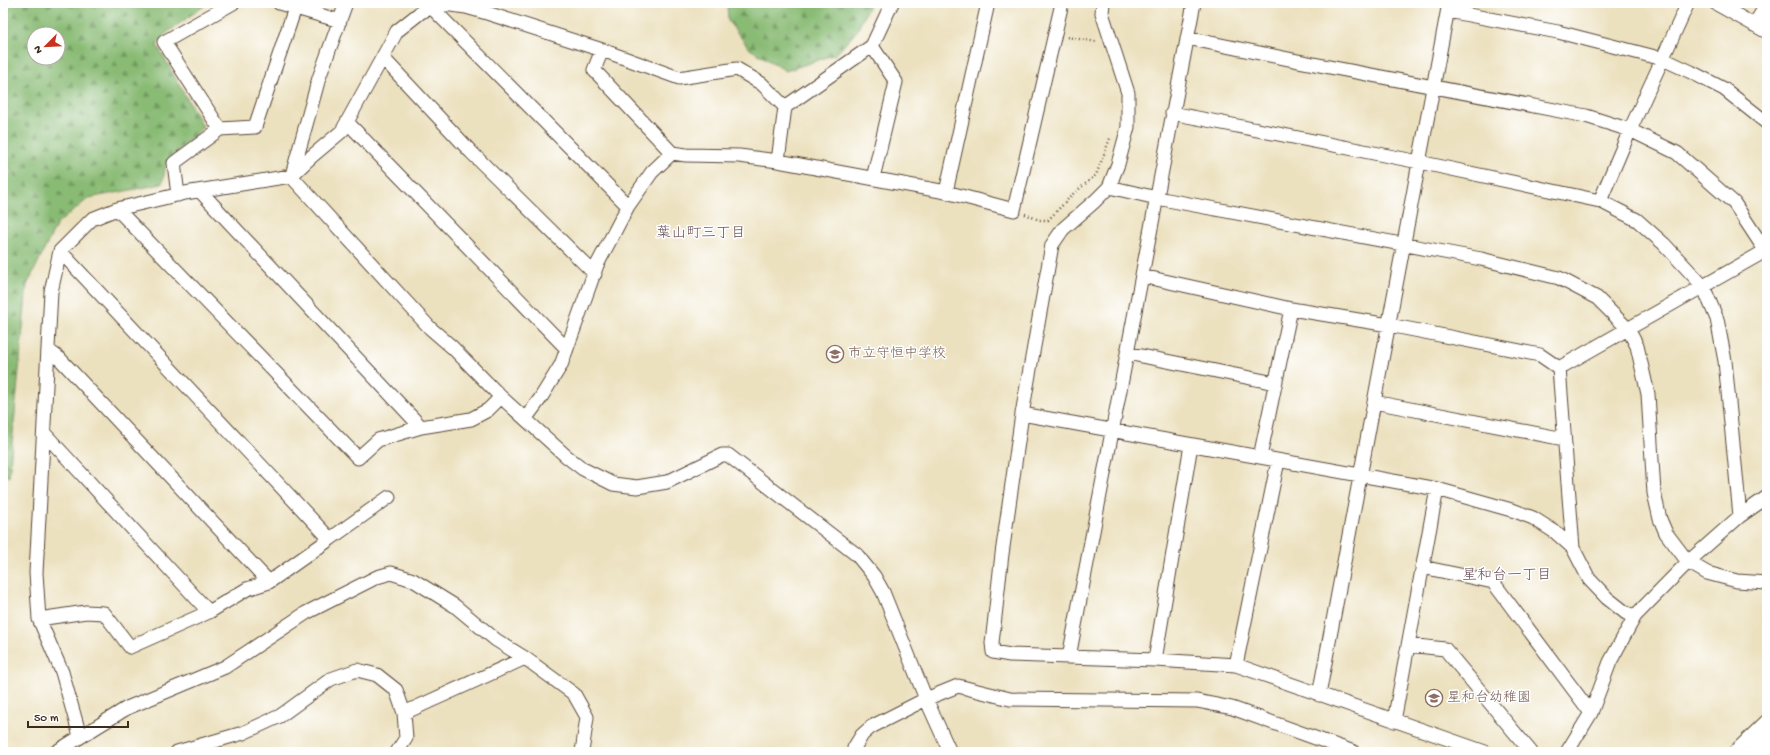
<svg xmlns="http://www.w3.org/2000/svg" width="1770" height="755" font-family="'Gochi Hand','Klee One',sans-serif">
  <style>
    .forest { fill: url(#forest-firs); stroke: #627249; fill-rule: evenodd }
    .lines { fill: none; stroke-linecap: round; stroke-linejoin: round }
    .minor-casing { stroke: #564536; stroke-width: 15 }
    .path { stroke: #564536; stroke-width: 2.5; stroke-dasharray: 1 3; stroke-linecap: butt }
    .minor { stroke: #fff; stroke-width: 13 }
    .labels { text-anchor: middle; dominant-baseline: central; stroke-width: 3; stroke-linejoin: round; paint-order: stroke }
    .education-label { font-size: 14px; fill: #785e54; stroke: #fff; text-anchor: start }
    .neighbourhood-label { font-size: 15px; fill: #6c525a; stroke: #fff }
  </style>
  <defs>
    <pattern id="forest-firs" width="22" height="20" patternUnits="userSpaceOnUse"><rect width="22" height="20" fill="#89bb74"/><path d="M5 1l3.5 6h-7zM16 11l3.5 6h-7z" fill="#71985f"/></pattern>
  </defs>
  <rect width="100%" height="100%" fill="#fff"/>
  <filter id="ink" filterUnits="userSpaceOnUse"><feTurbulence type="fractalNoise" baseFrequency=".025" numOctaves="2"/><feDisplacementMap in="SourceGraphic" scale="8" xChannelSelector="R" yChannelSelector="G"/><feConvolveMatrix kernelMatrix="1 2 1 2 8 2 1 2 1" color-interpolation-filters="sRGB"/></filter>
  <filter id="wash" filterUnits="userSpaceOnUse"><feTurbulence type="fractalNoise" baseFrequency=".012" numOctaves="4" result="noise"/><feDisplacementMap in="SourceGraphic" scale="16" xChannelSelector="R" yChannelSelector="G"/><feGaussianBlur stdDeviation="0.9" result="paint"/><feColorMatrix in="noise" values="0 0 0 0 0 0 0 0 0 0 0 0 0 0 0 0 0 1.4 0 .05"/><feComposite in="paint" operator="in"/></filter>
  <g filter="url(#wash)">
    <rect width="100%" height="100%" fill="#ece1bf"/>
    <!-- forest -->
    <path class="forest" d="M3,3H208L165,34L157,45L203,127L167,161L162,184L89,198L57,224L27,285L9,477L3,474V179L12,171L3,166ZM34,34H58V58H34Z
      M727,3H870L857,31L836,54L786,71L750,49L728,21Z"/>
  </g>
  <g filter="url(#ink)">
    <g class="lines">
      <defs>
        <path id="minor" d="M233,3L164,42L220,129L255,127L295,8
          M279,3L340,21
          M1103,3L1102,13L1128,93V127L1118,164L1109,187L1095,201L1063,229L1052,245L1022,414L1002,554L992,643L993,652L1010,655L1155,660L1236,665L1485,752
          M1715,3L1767,32
          M432,8L628,206
          M1448,11L1558,32L1663,59L1691,72L1724,89L1767,123
          M1754,25L1767,4
          M1187,38L1298,61L1586,116L1630,130L1677,153L1734,203L1767,253
          M872,46L896,82L873,178
          M602,50L594,70L672,153L686,155L739,156L778,161L946,192L1014,210L1062,3
          M383,58L471,152L595,274
          M1172,113L1419,162L1600,201L1637,220L1664,244L1703,286L1717,319L1725,361L1740,516
          M347,122L567,349
          M778,161L785,107L872,46L892,3
          M292,175L319,78L346,3
          M291,176L430,328L452,347L501,397L566,456L583,469L613,484L637,487L667,482L722,455H728L857,555L874,576L883,592L926,699L950,752
          M1109,187L1157,198L1481,259L1559,278L1597,298L1628,329L1637,346L1648,394L1654,493L1660,519L1666,533L1688,562L1707,573L1737,581L1767,583
          M200,191L421,427
          M946,192L988,3
          M178,195L174,163L220,129
          M1600,201L1630,130L1688,3
          M117,209L358,458L378,440L421,427L471,419L488,410L501,397
          M1142,276L1291,309L1389,325L1540,355L1559,368
          M48,350L60,359L269,582
          M1127,353L1275,383
          M1559,368L1767,250
          M1559,368L1573,548
          M1374,402L1564,439
          M1022,414L1437,489L1515,511L1533,518L1555,532L1573,548L1589,579L1607,598L1626,613L1635,616
          M526,418L540,399L561,365L597,265L628,206L652,172L672,153
          M44,433L209,612
          M1260,457L1291,309
          M330,539L389,497
          M1422,567L1493,582L1591,713
          M39,619L86,612L104,613L130,647L209,612L247,589L269,582L330,539L60,251
          M1408,645L1445,649L1531,752
          M1069,657C1110,439 1151,221 1194,3
          M1155,660L1191,445
          M1236,665L1278,461
          M1319,695L1449,3
          M404,713L525,658
          M1394,721L1437,489
          M80,736L62,672L39,619L36,573L51,292L60,251L92,219L117,209L185,193L291,176L311,157L342,131L397,31L421,12L432,8L440,5H451L466,7L487,13L602,50L679,78L737,69L762,84L785,107
          M56,752L127,708L225,667L306,613L377,577L391,573L413,580L455,606L496,640L525,658L574,694L587,717L582,752
          M177,752L243,733L280,716L331,679L357,670L377,675L396,690L404,713L406,738L397,752
          M854,752V748L862,735L871,727L926,699L958,686L1010,699L1197,701L1232,708L1354,752
          M1567,752L1591,713L1610,662L1635,616L1688,562L1740,516L1767,497
          M1735,752L1767,721
          M1755,752V747L1767,736"/>
      </defs>
      <!-- minor casing -->
      <use href="#minor" class="minor-casing"/>
      <!-- path -->
      <path class="path" d="M1067,37L1097,42
        M1025,214L1039,220H1048L1053,215L1073,194L1096,175L1111,136"/>
      <!-- minor -->
      <use href="#minor" class="minor"/>
    </g>
  </g>
  <!-- icons -->
  <defs>
    <symbol id="school-ring" viewBox="-11 -11 22 22"><circle r="9.5" fill="#fff" stroke="#8d6e63" stroke-width="1.5"/><path d="M0-5L7-2L0 1L-7-2ZM-4 1L0 2.5L4 1V4Q0 6-4 4Z" fill="#8d6e63"/></symbol>
  </defs>
  <g fill-rule="evenodd">
    <use href="#school-ring" x="825" y="344" width="20" height="20"/>
    <use href="#school-ring" x="1424" y="688" width="20" height="20"/>
  </g>
  <g class="labels">
    <!-- education labels -->
    <g class="education-label">
      <text x="848" y="354">市立守恒中学校</text>
      <text x="1447" y="698">星和台幼稚園</text>
    </g>
    <!-- neighbourhood labels -->
    <g class="neighbourhood-label">
      <text x="701" y="234">葉山町三丁目</text>
      <text x="1507" y="576">星和台一丁目</text>
    </g>
  </g>
  <!-- margin -->
  <rect width="1770" height="755" fill="none" stroke="#fff" stroke-width="16"/>
  <!-- north arrow -->
  <g transform="translate(46 46) rotate(246)"><circle r="19" fill="#ffffff" stroke="#b1aaa5"/>
  <path d="M0-3L7 15L0 10L-7 15Z" fill="#c8321e"/>
  <text y="-6" font-size="11" font-weight="bold" text-anchor="middle" fill="#3b2a1e">N</text>
  </g>
  <!-- scale -->
  <path d="M28 721v6h100v-6" fill="none" stroke="#3b2a1e" stroke-width="2"/>
  <text x="34" y="721" font-size="12" fill="#3b2a1e" stroke="#ffffff" stroke-width="3" paint-order="stroke">50 m</text>
</svg>
